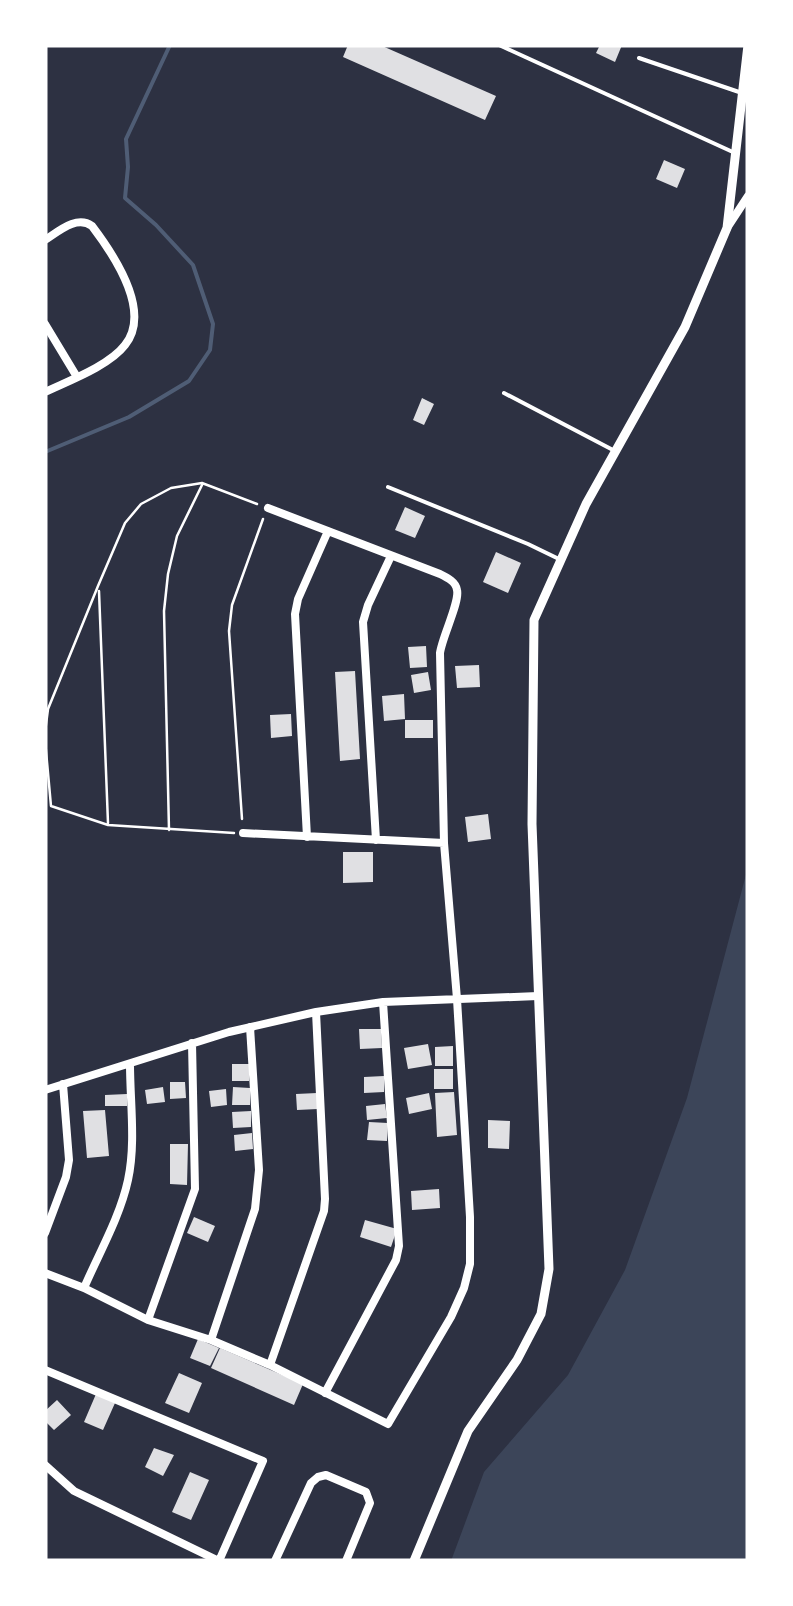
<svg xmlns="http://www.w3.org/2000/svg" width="793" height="1606" font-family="Jost,sans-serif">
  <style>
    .green { fill: #3c4559 }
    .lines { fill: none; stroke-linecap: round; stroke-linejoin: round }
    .stream { stroke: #4f5d75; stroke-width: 4 }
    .building { fill: #e0e0e3 }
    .path { stroke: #fff; stroke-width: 2.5 }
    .service { stroke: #fff; stroke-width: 4 }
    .minor { stroke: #fff; stroke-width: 8 }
    .tertiary { stroke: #fff; stroke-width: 9 }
  </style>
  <rect width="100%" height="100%" fill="#2d3142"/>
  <!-- green -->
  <path class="green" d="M748,867V1561H451L484,1472L568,1375L625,1270L687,1098Z"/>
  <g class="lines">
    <!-- stream -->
    <path class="stream" d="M45,452L129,417L189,381L210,350L213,324L193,265L156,225L125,198L128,167L126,139L170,45"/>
  </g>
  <!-- building -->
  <path class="building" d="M348,45H380L496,96L485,120L343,57Z
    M600,45H622L615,62L596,53Z
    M664,160L685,169L677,188L656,179Z
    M422,398L434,404L424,425L413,420Z
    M405,507L425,516L415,538L395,530Z
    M496,552L521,563L508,593L483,582Z
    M426,646L427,667L410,668L408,647Z
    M479,665L480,687L457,688L455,666Z
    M355,671L360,759L340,761L335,672Z
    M428,672L431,690L414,693L411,675Z
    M404,694L405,719L384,721L382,696Z
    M291,714L292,736L271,738L270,715Z
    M405,720H433V738H405Z
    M488,814L491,839L468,842L465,817Z
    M343,852H373V882L343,883Z
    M359,1029H381L382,1048L360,1049Z
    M428,1044L432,1065L408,1069L404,1048Z
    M453,1046V1066H435V1047Z
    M232,1064H249V1081H232Z
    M434,1069H453V1089H434Z
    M384,1076V1092L364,1093V1077Z
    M170,1082H185L186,1098L170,1099Z
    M163,1087L165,1102L147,1104L145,1090Z
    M233,1087L250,1088V1105H232Z
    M226,1089L227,1105L211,1107L209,1091Z
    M454,1092L457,1135L437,1137L435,1093Z
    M317,1093L318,1109L297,1110L296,1094Z
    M429,1093L432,1109L409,1114L406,1098Z
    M127,1094V1106H105V1095Z
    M385,1104L387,1118L367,1120L366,1106Z
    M105,1110L109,1156L87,1158L83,1111Z
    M251,1111V1127L233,1128L232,1112Z
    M488,1120L510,1121L509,1149L488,1148Z
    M369,1122L388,1123L387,1141L367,1140Z
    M252,1133L253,1149L235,1151L234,1135Z
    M170,1144H188L187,1185L170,1184Z
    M439,1189L440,1208L412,1210L411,1191Z
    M194,1217L215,1226L208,1242L187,1233Z
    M365,1220L397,1229L391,1247L360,1237Z
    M198,1339L219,1348L210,1366L190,1358Z
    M220,1348L303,1384L294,1405L211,1368Z
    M179,1373L202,1383L189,1413L165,1403Z
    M96,1394L115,1403L103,1430L84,1422Z
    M57,1400L71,1415L54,1430L45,1421V1411Z
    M154,1448L174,1455L163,1476L145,1467Z
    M190,1472L209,1480L191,1520L172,1512Z"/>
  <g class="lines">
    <!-- path -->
    <path class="path" d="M99,591L108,823
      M45,732L48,709L98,586L125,523L141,504L171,488L202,483L257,504
      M45,740L51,806L108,825L234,833
      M242,819L229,631L232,605L263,519
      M169,830L164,611L168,574L177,536L202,485"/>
    <!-- service -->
    <path class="service" d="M499,45L735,153
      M639,58L739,92
      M504,393L613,450
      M388,487L528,544L561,560"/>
    <!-- minor -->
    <path class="minor" d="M727,228L748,196
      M45,240C59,231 77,215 92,226C114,255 152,311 125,345C109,366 68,381 45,392
      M45,324L77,377
      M243,833L444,843
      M307,837L295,614L298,599L328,531
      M376,840L363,622L368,605L391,556
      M45,1090L229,1032L316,1012L383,1002L538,996
      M45,1233L66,1177L69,1160L63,1084
      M45,1273L84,1288L148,1320L211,1340L270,1365L388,1424L451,1317L464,1288L470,1264V1217L457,999L444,843L440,653C442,637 460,602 457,590C456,582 448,578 440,574L268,508
      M84,1288C99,1253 120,1217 128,1180C136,1143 130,1102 130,1064
      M148,1320L195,1189L192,1043
      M211,1340L255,1209L259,1170L250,1027
      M270,1365L324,1211L325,1199L316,1012
      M45,1370L263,1461L219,1561L74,1491L45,1465
      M325,1393L396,1260L399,1246L383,1002
      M275,1561L311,1483L318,1477L326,1475L366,1492L370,1503L346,1561"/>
    <!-- tertiary -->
    <path class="tertiary" d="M414,1561L468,1431L517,1360L541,1314L549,1269L532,824L534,620L586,504L685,327L727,228L748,45"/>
  </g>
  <!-- border -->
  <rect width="793" height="1606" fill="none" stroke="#ffffff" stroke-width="95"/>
</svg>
